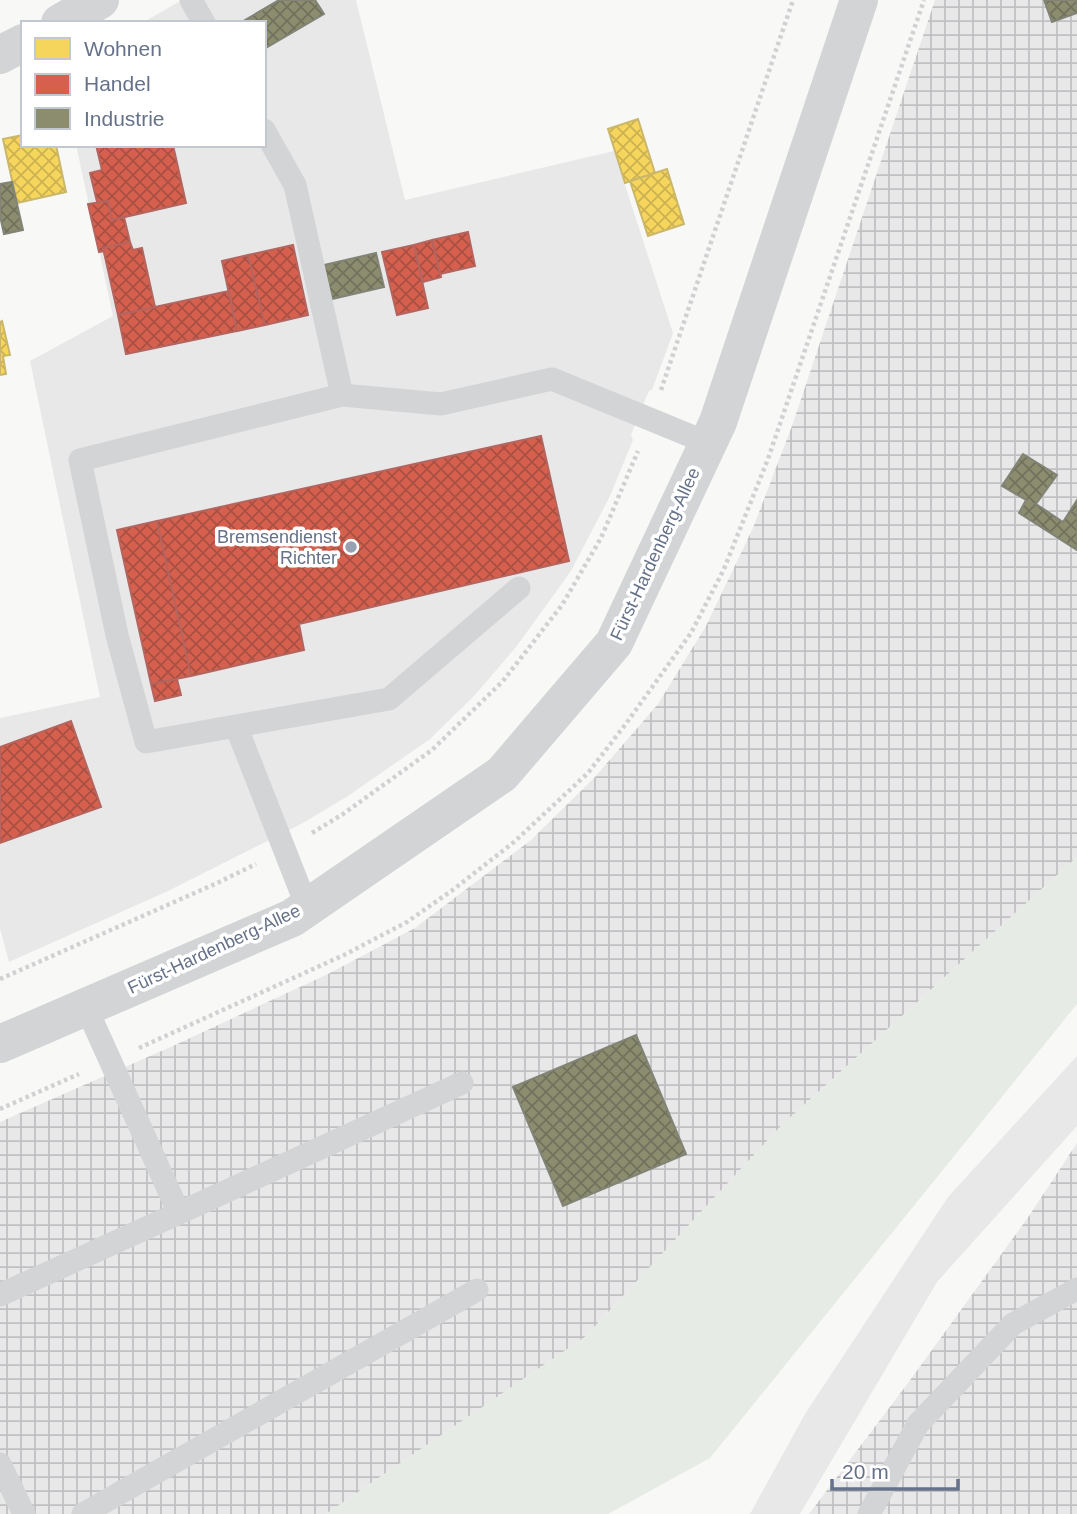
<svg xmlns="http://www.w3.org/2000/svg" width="1077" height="1514" font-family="Helvetica,sans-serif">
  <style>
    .built { fill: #e8e8e9 }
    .industrial { fill: url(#industrial-grid) }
    .green { fill: #e6ebe5 }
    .homes { fill: url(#homes-cross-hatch); stroke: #cbb76a; stroke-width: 2 }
    .shops { fill: url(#shops-cross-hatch); stroke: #b4655f; stroke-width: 2 }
    .industry { fill: url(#industry-cross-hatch); stroke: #818476; stroke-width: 2 }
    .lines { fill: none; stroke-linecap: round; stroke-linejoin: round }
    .path { stroke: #d0d1d2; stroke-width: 4.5; stroke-dasharray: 3.5 3.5; stroke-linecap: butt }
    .service { stroke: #d3d4d5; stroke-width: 23 }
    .minor { stroke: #d3d4d5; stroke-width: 38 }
    .tertiary { stroke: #d3d4d5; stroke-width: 38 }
    .poi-dot { fill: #99a1b0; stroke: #fff; stroke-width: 2.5 }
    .labels { text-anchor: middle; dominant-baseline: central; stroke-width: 7; stroke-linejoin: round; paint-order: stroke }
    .poi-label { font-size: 18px; fill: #667289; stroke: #fff; text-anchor: end }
    .street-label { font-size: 18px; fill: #667289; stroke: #fff }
  </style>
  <defs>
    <pattern id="industrial-grid" width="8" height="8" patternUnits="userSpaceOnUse" patternTransform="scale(1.75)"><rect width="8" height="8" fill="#e8e8e9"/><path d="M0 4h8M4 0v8" fill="none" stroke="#c0c0c3"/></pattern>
    <pattern id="homes-cross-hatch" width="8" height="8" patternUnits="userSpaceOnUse" patternTransform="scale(1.75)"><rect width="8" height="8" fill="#f6d55c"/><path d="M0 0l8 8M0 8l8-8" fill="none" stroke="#cbb152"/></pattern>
    <pattern id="shops-cross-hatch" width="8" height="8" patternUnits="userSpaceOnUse" patternTransform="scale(1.75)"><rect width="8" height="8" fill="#d6604d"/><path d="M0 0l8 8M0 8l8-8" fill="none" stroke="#a85044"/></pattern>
    <pattern id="industry-cross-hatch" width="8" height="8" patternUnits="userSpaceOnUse" patternTransform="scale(1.75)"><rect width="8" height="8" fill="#8c8c6e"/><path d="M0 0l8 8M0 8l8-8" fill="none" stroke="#71725d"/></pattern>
  </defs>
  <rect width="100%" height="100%" fill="#f8f8f7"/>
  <!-- built -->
  <path class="built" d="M182,0H356L405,200L614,151L673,333L652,390L649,391L639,414L631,435L633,440L610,496L571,571L516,647L474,696L430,739L348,796L301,824L168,891L9,962L0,929V718L100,697L30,361L113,316L76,145H264V23H142Z
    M1077,1056V1126L937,1282L800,1514H750L805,1414L948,1197Z"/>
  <!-- industrial -->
  <path class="industrial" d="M935,0H1077V857L781,1126L585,1337L326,1514H0V1122L175,1045L328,974L415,928L531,840L595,777L658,704L706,626L753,528L792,426Z
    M1077,1143V1514H809L908,1383L1029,1216Z"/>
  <!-- green -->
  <path class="green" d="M1077,857V1004L710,1458L608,1514H326L585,1337L781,1126Z"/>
  <!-- homes -->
  <path class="homes" d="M638,119L655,173L625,183L608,129Z
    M23,135V145H56L66,192L17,203L3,139Z
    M667,169L684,224L648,236L630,181Z
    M2,321L10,355L3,356L6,374L0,375V322Z"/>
  <!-- shops -->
  <path class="shops" d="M96,145H173L186,203L112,220L108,201L97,202L90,173L102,170Z
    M108,201L112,220L124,217L130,242L103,248L104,251L99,252L88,204Z
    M468,232L475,266L440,274L432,240Z
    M432,240L441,277L423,282L414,245Z
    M130,242L133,250L142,248L155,307L118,315L103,248Z
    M293,245L308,315L265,325L248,255Z
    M414,245L428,308L397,315L382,252Z
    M248,255L265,325L237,331L222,261Z
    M229,291L237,331L126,354L118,315Z
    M541,436L569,561L299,624L304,650L191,676L157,521Z
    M157,521L191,676L151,684L117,530Z
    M177,679L181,695L155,701L151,684Z
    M71,721L101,807L0,843V747Z"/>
  <!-- industry -->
  <path class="industry" d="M279,0H315L324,14L264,49V23H240Z
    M1044,0H1077V13L1052,22Z
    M12,182L23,230L4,234L0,216V184Z
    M376,253L384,287L332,299L324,265Z
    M1023,454L1057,475L1036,504L1063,522L1077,500V550L1019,513L1026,500L1002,486Z
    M636,1035L686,1154L563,1206L513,1087Z"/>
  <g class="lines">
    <!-- path -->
    <path class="path" d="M661,390L793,0
      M312,833L343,814L432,750L503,681L562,605L601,538L638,451
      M0,979L215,884L256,864
      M139,1048L344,955L407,922L454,889L514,842L588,773L625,725L691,633L724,569L768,459L924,0
      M0,1109L79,1074"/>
    <!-- service -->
    <path class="service" d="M191,0L204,23
      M264,130L295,185L342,395L80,460L117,635L146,742L389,699L519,588
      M342,395L441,404L552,379L708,443
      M236,726L307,907
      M179,1213L462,1083
      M0,1295L179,1213L86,1007
      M0,1464L24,1514
      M83,1514L477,1290
      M869,1514L918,1424L1013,1324L1077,1289"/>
    <!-- minor -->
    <path class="minor" d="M60,23L100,0
      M0,55L23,43"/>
    <!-- tertiary -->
    <path class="tertiary" d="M0,1044L292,918L502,774L614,643L718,422L859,0"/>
  </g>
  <!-- markers -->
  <circle class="poi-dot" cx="351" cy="547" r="7"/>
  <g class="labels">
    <!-- poi labels -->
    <g class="poi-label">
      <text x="337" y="537">Bremsendienst<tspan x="337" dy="21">Richter</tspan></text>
    </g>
    <!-- street labels -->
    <g class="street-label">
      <text transform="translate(655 554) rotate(-65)">Fürst-Hardenberg-Allee</text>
      <text transform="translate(214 949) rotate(-25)">Fürst-Hardenberg-Allee</text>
    </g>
  </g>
  <!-- legend -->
  <rect x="21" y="21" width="245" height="126" fill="#ffffff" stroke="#c2c7d0" stroke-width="2"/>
  <rect x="35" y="38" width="35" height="21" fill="#f6d55c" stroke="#c2c7d0" stroke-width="2"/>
  <text x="84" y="56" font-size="21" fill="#667289">Wohnen</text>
  <rect x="35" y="74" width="35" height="21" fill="#d6604d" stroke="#c2c7d0" stroke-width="2"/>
  <text x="84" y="91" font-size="21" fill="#667289">Handel</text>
  <rect x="35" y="108" width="35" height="21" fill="#8c8c6e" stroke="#c2c7d0" stroke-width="2"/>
  <text x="84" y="126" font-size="21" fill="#667289">Industrie</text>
  <!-- scale -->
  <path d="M832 1479v10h126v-10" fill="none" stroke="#667289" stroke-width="3.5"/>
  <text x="842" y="1479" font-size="21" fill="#667289" stroke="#ffffff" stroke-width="5" paint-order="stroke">20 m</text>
</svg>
